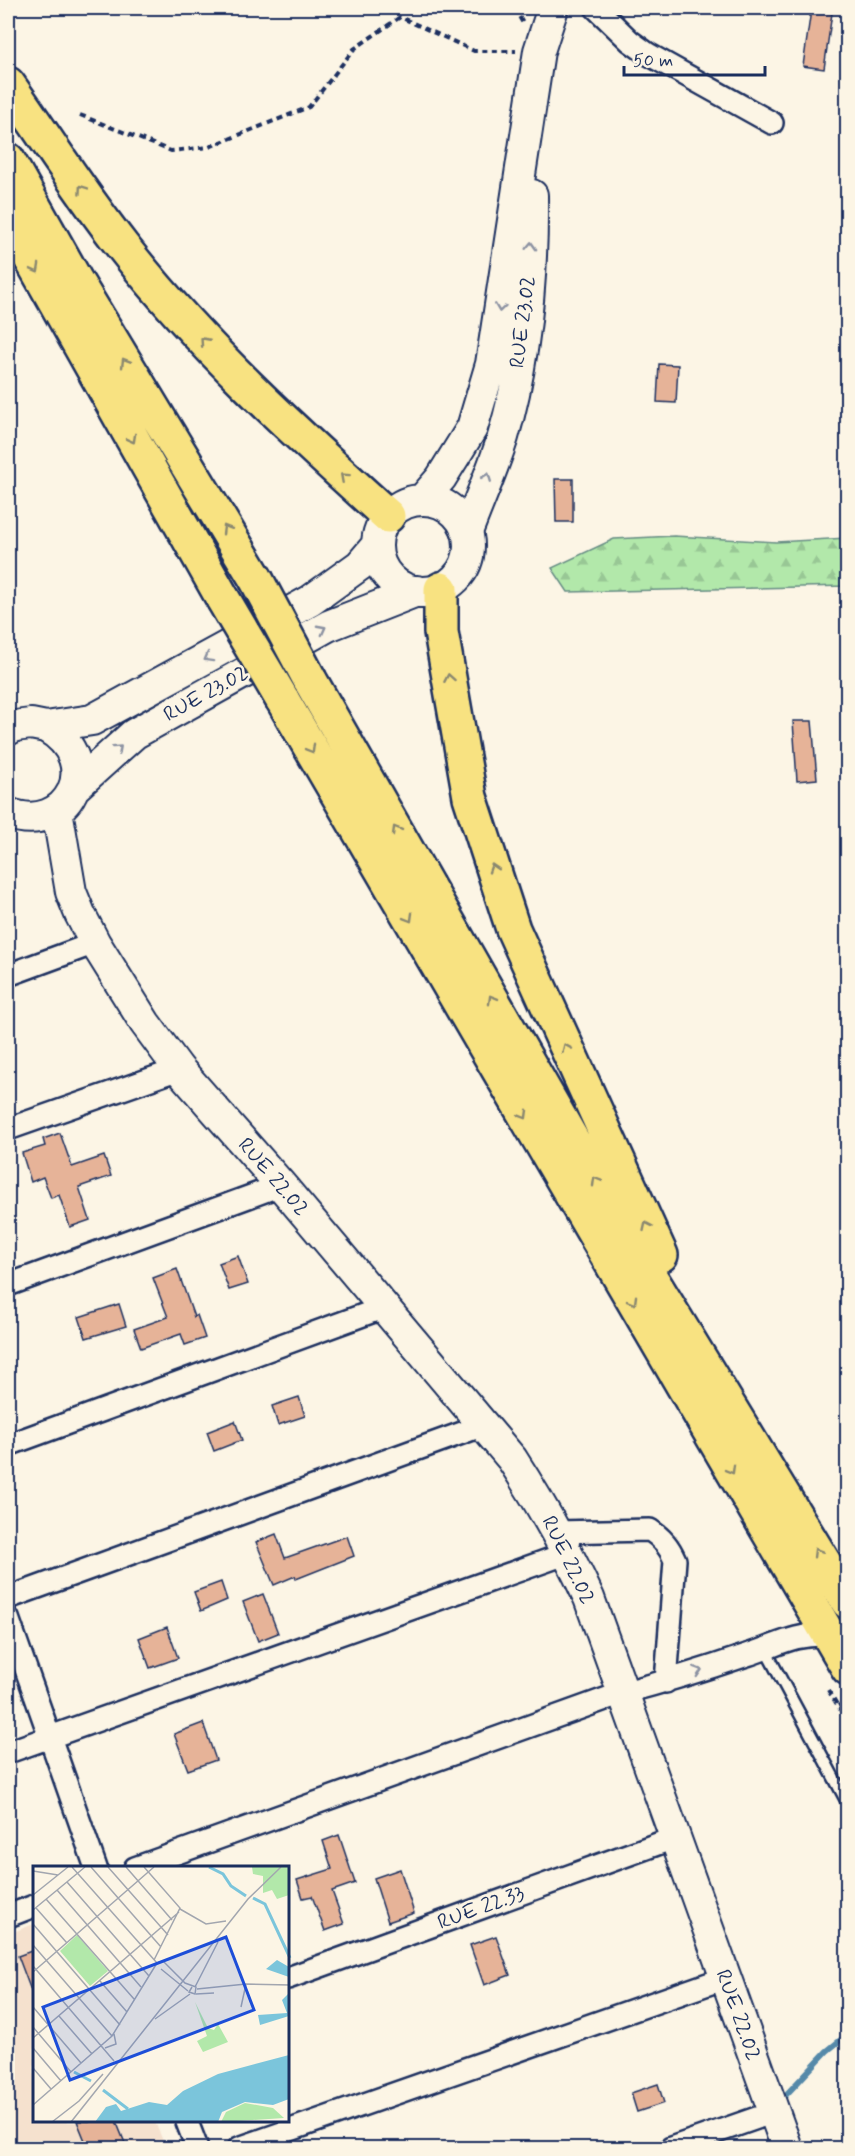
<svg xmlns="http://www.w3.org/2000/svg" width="855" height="2156" font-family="Mynerve,sans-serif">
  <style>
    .built { fill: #f5e1ce }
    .forest { fill: url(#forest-firs); stroke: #668c84; stroke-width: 1.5 }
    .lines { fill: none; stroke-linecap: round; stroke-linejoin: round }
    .stream { stroke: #5589a9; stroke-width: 6 }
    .building { fill: #e6b398; stroke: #1b2f5e; stroke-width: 1.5 }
    .lane-casing { stroke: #1b2f5e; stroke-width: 15 }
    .street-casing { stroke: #1b2f5e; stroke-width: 26 }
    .secondary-casing { stroke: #1b2f5e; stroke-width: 34 }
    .primary-casing { stroke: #1b2f5e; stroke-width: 38 }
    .path { stroke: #1b2f5e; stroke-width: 4; stroke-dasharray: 6 4.5; stroke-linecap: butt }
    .lane { stroke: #fcf5e5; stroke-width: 10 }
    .street { stroke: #fcf5e5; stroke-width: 21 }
    .secondary { stroke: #fcf5e5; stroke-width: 30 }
    .primary { stroke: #f8e281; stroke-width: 33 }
    .primary-bridge-casing { stroke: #1b2f5e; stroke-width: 38; stroke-linecap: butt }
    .primary-bridge { stroke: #f8e281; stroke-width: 33 }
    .oneway { stroke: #8a8870 }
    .oneway2 { stroke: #8c92a2 }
    .labels { text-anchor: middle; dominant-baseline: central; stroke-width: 5; stroke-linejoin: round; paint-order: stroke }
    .street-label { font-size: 21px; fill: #1b2f5e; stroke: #fcf5e5 }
    .inset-river { fill: none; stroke: #7bc5db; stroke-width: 3 }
    .inset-road { fill: none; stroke: #a2a6af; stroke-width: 1.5 }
    .view { fill: #1d4ed8; fill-opacity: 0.15; stroke: #1d4ed8; stroke-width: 3 }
    .inset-edge { fill: none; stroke: #1b2f5e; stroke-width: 3 }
  </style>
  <defs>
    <pattern id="forest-firs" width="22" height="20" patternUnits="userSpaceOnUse" patternTransform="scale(1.5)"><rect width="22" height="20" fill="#b2e8aa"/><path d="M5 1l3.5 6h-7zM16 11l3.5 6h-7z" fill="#98c795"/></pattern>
  </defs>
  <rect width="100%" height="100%" fill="#fcf5e5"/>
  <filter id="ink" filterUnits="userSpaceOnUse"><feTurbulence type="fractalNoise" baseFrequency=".0167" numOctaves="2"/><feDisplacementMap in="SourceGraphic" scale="12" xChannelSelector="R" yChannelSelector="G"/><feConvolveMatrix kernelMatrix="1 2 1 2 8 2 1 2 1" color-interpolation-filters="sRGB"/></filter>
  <g filter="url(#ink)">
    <!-- built -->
    <path class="built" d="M34,1924V2122H155L166,2148H8V1934Z"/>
    <!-- forest -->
    <path class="forest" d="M674,536L776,542L847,538V586L568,592L552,568L614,539Z"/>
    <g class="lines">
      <!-- stream -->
      <path class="stream" d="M783,2098L827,2051L848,2034"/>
    </g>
    <!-- building -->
    <path class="building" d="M811,10L832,13L824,69L803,66Z
      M659,364L678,365L676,403L657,402Z
      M555,479H573V522H556Z
      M793,721H812L817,779L797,781Z
      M60,1133L72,1167L104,1156L111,1176L79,1187L90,1220L70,1227L59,1195L51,1198L43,1177L31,1182L22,1153L45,1146L43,1139Z
      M238,1256L248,1284L229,1290L219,1263Z
      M177,1269L194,1317L197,1315L205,1338L185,1345L181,1334L141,1348L134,1329L168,1317L153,1278Z
      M119,1304L126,1326L86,1338L79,1317Z
      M299,1397L305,1416L278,1425L272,1406Z
      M235,1421L242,1440L214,1451L207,1432Z
      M276,1534L285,1558L347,1536L354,1556L296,1579L295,1576L274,1585L256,1542Z
      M221,1582L227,1600L201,1611L194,1592Z
      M263,1594L278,1633L258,1641L243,1602Z
      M167,1627L178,1658L150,1668L139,1638Z
      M203,1723L216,1760L188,1770L174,1734Z
      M339,1835L355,1883L332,1891L344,1924L325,1931L312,1896L303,1898L297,1880L332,1869L323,1841Z
      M400,1869L414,1913L388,1922L374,1878Z
      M496,1936L510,1975L484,1985L470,1945Z
      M34,1950V1995L33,1996L18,1956Z
      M658,2084L664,2103L637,2112L631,2093Z
      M77,2121H116L127,2148H88Z"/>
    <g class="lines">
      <defs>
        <path id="lane" d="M765,1649L848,1804"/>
        <path id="street" d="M596,8L630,41L648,54L772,123
          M8,975L95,943
          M8,1129L179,1069
          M8,1285L281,1185
          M8,1445L385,1307
          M556,1532L650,1530C662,1538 669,1546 675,1560L666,1682
          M8,1598L484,1425
          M8,1618L96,1868
          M8,1752L568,1553
          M135,1868L622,1693C664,1682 706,1669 747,1655C779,1645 792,1634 827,1635
          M8,1916L34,1906
          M288,1978L674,1838
          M187,2122L197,2148
          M239,2148L725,1978
          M671,2148L774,2112"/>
        <path id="secondary" d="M422,500L441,478L472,428L491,364L539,51L553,8
          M377 546a46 46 0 1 1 92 0a46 46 0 1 1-92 0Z
          M467,532C479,500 493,469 503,437C526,358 533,276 532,195
          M8,730L15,726L31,724L46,727L92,720L310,601L360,565L377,545
          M74,788L134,734L328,626L417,591
          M57,810L71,892L80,914L95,943L145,1023L179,1069L281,1185L512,1459C541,1504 567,1550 589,1598L787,2148
          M8,813C67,837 107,762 46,727"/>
        <path id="primary" d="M8,84C46,138 82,195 123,247C200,346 295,432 388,516
          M8,160L76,281L256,579
          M8,218L223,599
          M441,589V632L470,797L513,929L661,1255
          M310,680L651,1278L848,1602
          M282,699L848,1668"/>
      </defs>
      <!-- lane casing -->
      <use href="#lane" class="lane-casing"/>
      <!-- street casing -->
      <use href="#street" class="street-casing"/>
      <!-- secondary casing -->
      <use href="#secondary" class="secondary-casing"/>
      <!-- primary casing -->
      <use href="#primary" class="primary-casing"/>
      <!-- path -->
      <path class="path" d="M514,8L524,25
        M80,115L171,151L209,147L309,107L354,49L400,17L474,51H516
        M828,1690L848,1722
        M838,1706L848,1701"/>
      <!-- lane -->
      <use href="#lane" class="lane"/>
      <!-- street -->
      <use href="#street" class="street"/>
      <!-- secondary -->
      <use href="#secondary" class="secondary"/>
      <!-- primary -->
      <use href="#primary" class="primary"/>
      <defs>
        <path id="primary-bridge" d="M256,579L310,680
          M223,599L282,699"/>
      </defs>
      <!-- primary-bridge casing -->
      <use href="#primary-bridge" class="primary-bridge-casing"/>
      <!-- primary-bridge -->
      <use href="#primary-bridge" class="primary-bridge"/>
    </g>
    <!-- one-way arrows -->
    <defs><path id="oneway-chevron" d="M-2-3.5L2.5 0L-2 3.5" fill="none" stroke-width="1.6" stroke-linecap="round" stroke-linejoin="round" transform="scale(1.5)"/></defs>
    <g class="oneway">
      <use href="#oneway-chevron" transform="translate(82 189) rotate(-125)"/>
      <use href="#oneway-chevron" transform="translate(36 269) rotate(61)"/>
      <use href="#oneway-chevron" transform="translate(204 341) rotate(-132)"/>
      <use href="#oneway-chevron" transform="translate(125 362) rotate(-121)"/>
      <use href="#oneway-chevron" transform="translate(132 439) rotate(61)"/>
      <use href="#oneway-chevron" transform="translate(344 477) rotate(-138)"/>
      <use href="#oneway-chevron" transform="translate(226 529) rotate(-121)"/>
      <use href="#oneway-chevron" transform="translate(449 678) rotate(-100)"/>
      <use href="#oneway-chevron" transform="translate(311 749) rotate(60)"/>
      <use href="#oneway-chevron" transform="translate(396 830) rotate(-120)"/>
      <use href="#oneway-chevron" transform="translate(493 868) rotate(-108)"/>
      <use href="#oneway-chevron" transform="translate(409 918) rotate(60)"/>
      <use href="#oneway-chevron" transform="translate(492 999) rotate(-120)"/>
      <use href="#oneway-chevron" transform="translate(566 1048) rotate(-114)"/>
      <use href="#oneway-chevron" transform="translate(524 1115) rotate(60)"/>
      <use href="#oneway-chevron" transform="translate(596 1181) rotate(-120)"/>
      <use href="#oneway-chevron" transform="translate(647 1226) rotate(-115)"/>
      <use href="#oneway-chevron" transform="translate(633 1301) rotate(60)"/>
      <use href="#oneway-chevron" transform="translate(731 1470) rotate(60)"/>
      <use href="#oneway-chevron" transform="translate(817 1552) rotate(-121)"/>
    </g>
    <g class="oneway2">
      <use href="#oneway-chevron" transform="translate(531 246) rotate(-88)"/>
      <use href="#oneway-chevron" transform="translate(500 308) rotate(98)"/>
      <use href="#oneway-chevron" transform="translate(487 477) rotate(-69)"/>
      <use href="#oneway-chevron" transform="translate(322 629) rotate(-28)"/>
      <use href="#oneway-chevron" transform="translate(208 658) rotate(151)"/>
      <use href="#oneway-chevron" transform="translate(118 749) rotate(-42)"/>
      <use href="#oneway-chevron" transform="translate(698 1671) rotate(-18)"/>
    </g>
  </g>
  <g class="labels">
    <!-- street labels -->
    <g class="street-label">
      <text transform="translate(523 322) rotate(-83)">RUE 23.02</text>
      <text transform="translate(206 694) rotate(-29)">RUE 23.02</text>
      <text transform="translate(273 1177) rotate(49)">RUE 22.02</text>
      <text transform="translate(568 1560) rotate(64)">RUE 22.02</text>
      <text transform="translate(481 1908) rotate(-20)">RUE 22.33</text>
      <text transform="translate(738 2015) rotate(70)">RUE 22.02</text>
    </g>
  </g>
  <!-- overview -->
  <g transform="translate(33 1866)">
    <rect width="256" height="256" fill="#fcf5e5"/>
    <path d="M219,1H256V29L244,33L239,24L230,27V10L220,8ZM162,136L175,162L181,164L185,158L195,176L170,186L164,175L174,170Z" fill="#b2e8aa"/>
    <path d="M212,237L240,242L251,252L188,256L193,246Z" fill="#b2e8aa"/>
    <path d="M44,69L75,105L57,120L27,85Z" fill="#b2e8aa"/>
    <path d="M244,94L256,101V111L233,103ZM256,127V150L227,159L225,149L254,147L249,134ZM256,189V233L240,239L212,236L189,246L185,256H62L73,241L83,238L88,245L116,236L134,239L150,225L185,208Z" fill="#7bc5db"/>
    <path class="inset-river" d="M176,1L190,8L198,20L213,30M220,32L232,38L257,92M41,206L58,215M70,224L95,243"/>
    <path class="inset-road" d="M39,1L124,97M58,1L128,81M75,1L135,69M93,1L139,54M111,1L147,42L121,94M0,5L25,9M34,16L116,110M24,24L108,121M0,29L35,1M13,33L101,133M3,42L34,77M147,43L173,58L193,55M0,44L52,1M0,58L87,159M0,79L79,170M124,97L130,95L152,117L163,121L162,128L156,126L159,121M0,100L81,195M128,103L155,125M0,106L121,1M67,115L94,146M162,121L185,76M164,123L213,118L257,119M163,128L181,127M0,141L48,197M208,141L213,118M26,150L59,188M122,153L157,128M0,161L38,206M0,172L146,46M0,182L28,215M72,182L83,178L81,168M0,202L18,223M0,239L79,170L124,97M19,256L46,235L70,208M38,256L215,33L248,1"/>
    <path class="view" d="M193,71L221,144L37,214L10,141Z"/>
    <rect width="256" height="256" class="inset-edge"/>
  </g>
  <!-- margin -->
  <rect width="855" height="2156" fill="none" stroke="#fcf5e5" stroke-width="30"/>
  <rect x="15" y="15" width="825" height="2126" fill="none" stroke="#1b2f5e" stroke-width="2" filter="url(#ink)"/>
  <!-- scale -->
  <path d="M624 66v9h141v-9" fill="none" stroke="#1b2f5e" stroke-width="3"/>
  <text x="633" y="66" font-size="18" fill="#1b2f5e" stroke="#fcf5e5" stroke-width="4.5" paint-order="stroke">50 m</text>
</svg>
